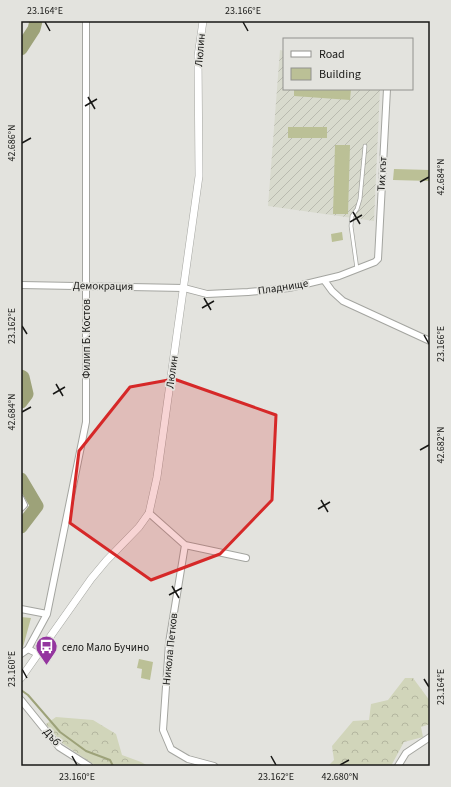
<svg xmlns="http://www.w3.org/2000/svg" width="451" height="787" font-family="'Source Sans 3',sans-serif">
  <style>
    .industrial { fill: url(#industrial-furrows) }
    .forest { fill: url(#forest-crowns) }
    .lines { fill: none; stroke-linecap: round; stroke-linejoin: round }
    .stream { stroke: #9da279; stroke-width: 2 }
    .river { stroke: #9da279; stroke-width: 13 }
    .building { fill: #bbc096 }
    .service-casing { stroke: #a4a5a0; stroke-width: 4.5 }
    .minor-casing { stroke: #a4a5a0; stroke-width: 8 }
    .tertiary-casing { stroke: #a4a5a0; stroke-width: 8 }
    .service { stroke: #fff; stroke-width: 3 }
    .minor { stroke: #fff; stroke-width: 6 }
    .tertiary { stroke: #fff; stroke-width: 7 }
    .marked { fill: #d62828; fill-opacity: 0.2; stroke: #d62828; stroke-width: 3; stroke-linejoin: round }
    .ticks { fill: none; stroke: #181816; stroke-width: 1.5 }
    .labels { text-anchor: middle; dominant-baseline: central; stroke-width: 3.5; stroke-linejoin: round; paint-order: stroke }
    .street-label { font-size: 11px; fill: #181816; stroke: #e3e3de }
    .poi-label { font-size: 11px; fill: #181816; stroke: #e3e3de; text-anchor: start }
    .neatline { fill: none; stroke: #181816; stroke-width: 1.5 }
    .ticks-label { font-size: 10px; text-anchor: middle; fill: #181816 }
  </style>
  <defs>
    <pattern id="industrial-furrows" width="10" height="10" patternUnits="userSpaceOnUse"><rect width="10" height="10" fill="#d8dacd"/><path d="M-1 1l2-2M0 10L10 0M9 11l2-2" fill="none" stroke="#b9baaf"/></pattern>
    <pattern id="forest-crowns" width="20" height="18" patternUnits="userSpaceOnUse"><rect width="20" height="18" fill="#d1d5ba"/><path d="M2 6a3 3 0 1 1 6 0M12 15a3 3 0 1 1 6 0" fill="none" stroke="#b3b69f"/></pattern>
  </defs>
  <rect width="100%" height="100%" fill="#e3e3de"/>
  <!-- industrial -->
  <path class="industrial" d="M280,50L284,51V89H380L374,221L268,206Z"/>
  <!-- forest -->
  <path class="forest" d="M405,678H413L430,701V724L421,727L423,737L404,742L391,766H328L334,760L332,746L353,721L369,720L371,704L388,700Z
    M56,717L93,720L116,734L122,755L141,762L148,766H96L62,743L46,724Z"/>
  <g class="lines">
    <!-- stream -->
    <path class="stream" d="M21,690L28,695L60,732L86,751L110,760L113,766"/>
    <!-- river -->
    <path class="river" d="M21,49L34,29L36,21
      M21,376L23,377L27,394L21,402
      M21,479L37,506L21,527"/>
  </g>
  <!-- building -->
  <path class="building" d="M294,89H351L350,100L294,96Z
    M288,127H327V138H288Z
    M335,145H350L348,214H333Z
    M394,169L430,170V181L393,180Z
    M342,232L343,240L332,242L331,234Z
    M21,617L31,618L23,647H21Z
    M139,659L153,662L150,680L141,678L142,669L137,668Z"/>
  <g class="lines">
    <defs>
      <path id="service" d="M357,269L351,226L352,216L357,209L360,199L365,146"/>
      <path id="minor" d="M324,280L332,291L343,301L430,341
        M21,285L184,288L207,294L248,292L289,288L339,276L375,262L378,259L387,89
        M21,499L24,505L21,508
        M149,513L185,545L246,558
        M185,545L169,643L163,730L171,749L188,759L214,766
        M21,609L47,614
        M28,649L47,614L86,422V21
        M21,654L28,649L38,654
        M21,700L59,747L89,766
        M398,766L406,753L430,737"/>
      <path id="tertiary" d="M21,678L91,579L106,561L139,527L149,513L157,477L199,176L198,56L203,21"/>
    </defs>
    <!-- service casing -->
    <use href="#service" class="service-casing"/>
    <!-- minor casing -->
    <use href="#minor" class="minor-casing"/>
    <!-- tertiary casing -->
    <use href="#tertiary" class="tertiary-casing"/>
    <!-- service -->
    <use href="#service" class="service"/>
    <!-- minor -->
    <use href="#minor" class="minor"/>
    <!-- tertiary -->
    <use href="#tertiary" class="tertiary"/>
  </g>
  <!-- marked area -->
  <path class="marked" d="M174,379L276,415L272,500L220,554L151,580L70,523L79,451L130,387Z"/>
  <!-- ticks -->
  <path class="ticks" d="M45,22L50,31M243,22L248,31M88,97L95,109M85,106L97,99M22,143L31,138M420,182L429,177M353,212L360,224M350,222L362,215M204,298L211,310M202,308L214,301M22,326L27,334M424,335L429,344M56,384L63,396M53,394L65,387M22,412L31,407M420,450L429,445M321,500L328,512M318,509L330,502M172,586L179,598M169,595L182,588M22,669L27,678M424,679L429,687M72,756L77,765M271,756L276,765M340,765L349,760"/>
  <!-- icons -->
  <defs>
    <symbol id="bus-pin" viewBox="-11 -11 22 30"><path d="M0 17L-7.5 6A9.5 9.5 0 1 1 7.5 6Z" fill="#94369f" stroke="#e3e3de"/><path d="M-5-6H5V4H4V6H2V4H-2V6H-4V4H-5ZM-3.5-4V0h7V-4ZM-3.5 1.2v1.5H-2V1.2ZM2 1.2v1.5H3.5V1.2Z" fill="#fff"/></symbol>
  </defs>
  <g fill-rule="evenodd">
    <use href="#bus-pin" x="34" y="634" width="25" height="34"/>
  </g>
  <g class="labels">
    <!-- street labels -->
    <g class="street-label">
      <text transform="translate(200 50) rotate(-85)">Люлин</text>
      <text transform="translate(382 174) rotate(-87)">Тих кът</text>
      <text transform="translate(103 286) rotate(1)">Демокрация</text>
      <text transform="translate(283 287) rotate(-9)">Пладнище</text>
      <text transform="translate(86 339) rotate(-90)">Филип Б. Костов</text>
      <text transform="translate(172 372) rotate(-82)">Люлин</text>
      <text transform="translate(170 649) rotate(-84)">Никола Петков</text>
      <text transform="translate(52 737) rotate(49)">Дъб</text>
    </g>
    <!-- poi labels -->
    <g class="poi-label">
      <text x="62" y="647">село Мало Бучино</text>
    </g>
  </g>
  <!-- border -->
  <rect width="451" height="787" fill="none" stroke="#e3e3de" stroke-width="44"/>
  <!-- legend -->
  <rect x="283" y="38" width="130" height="52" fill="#e3e3de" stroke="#92928e"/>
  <rect x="291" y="51" width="20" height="6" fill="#ffffff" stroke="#92928e"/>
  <text x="319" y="58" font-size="12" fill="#181816">Road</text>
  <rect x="291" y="68" width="20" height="12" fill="#bbc096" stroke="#92928e"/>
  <text x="319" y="78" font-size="12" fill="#181816">Building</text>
  <rect x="22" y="22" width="407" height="743" class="neatline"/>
  <g class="ticks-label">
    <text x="45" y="14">23.164°E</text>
    <text x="243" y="14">23.166°E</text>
    <text transform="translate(11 143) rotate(-90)" y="4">42.686°N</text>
    <text transform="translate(440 177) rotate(-90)" y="4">42.684°N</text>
    <text transform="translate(11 326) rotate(-90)" y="4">23.162°E</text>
    <text transform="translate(440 344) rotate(-90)" y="4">23.166°E</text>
    <text transform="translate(11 412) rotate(-90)" y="4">42.684°N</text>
    <text transform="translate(440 445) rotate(-90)" y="4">42.682°N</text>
    <text transform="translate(11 669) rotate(-90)" y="4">23.160°E</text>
    <text transform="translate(440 687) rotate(-90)" y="4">23.164°E</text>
    <text x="77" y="780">23.160°E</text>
    <text x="276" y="780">23.162°E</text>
    <text x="340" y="780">42.680°N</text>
  </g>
</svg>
